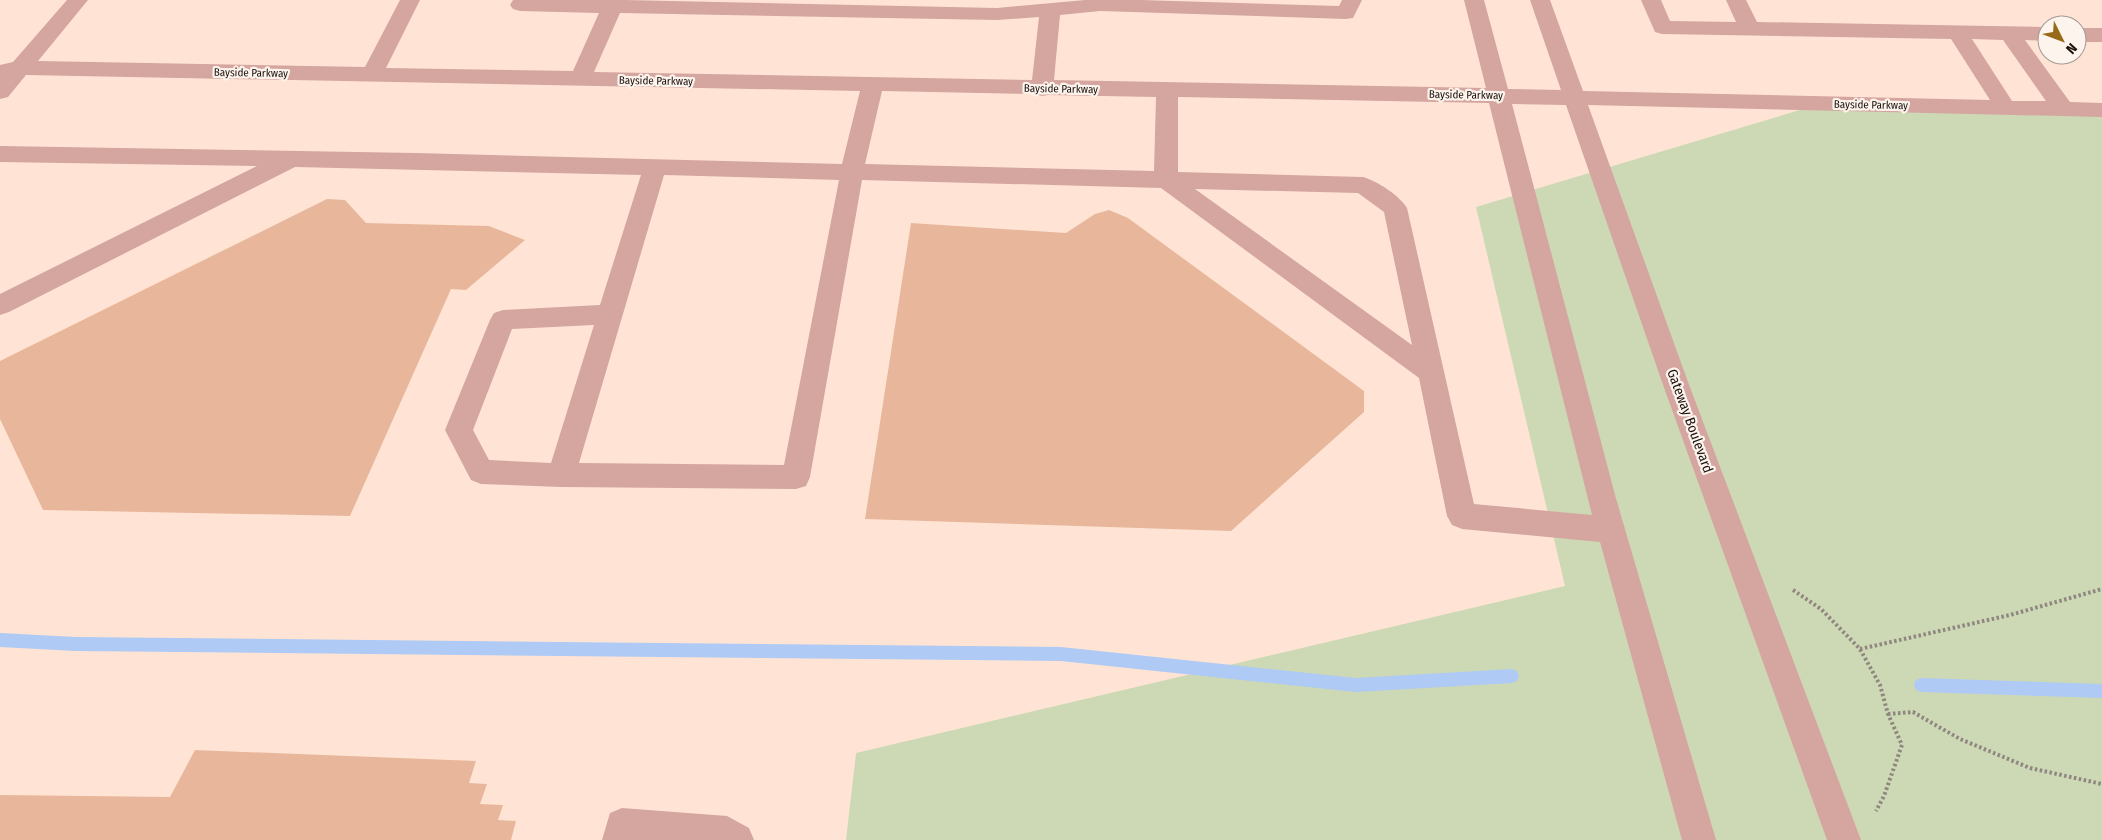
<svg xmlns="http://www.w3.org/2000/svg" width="2102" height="840" font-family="'Fira Sans Condensed',sans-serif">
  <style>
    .built { fill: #ffe4d5; fill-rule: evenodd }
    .green { fill: #cdd9b5 }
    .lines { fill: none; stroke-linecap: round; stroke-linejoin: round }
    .stream { fill: #aecaf5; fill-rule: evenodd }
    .building { fill: #e8b79b }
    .path { stroke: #8f8680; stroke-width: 4; stroke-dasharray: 2.5 2.5; stroke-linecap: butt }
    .minor { fill: #d5a5a0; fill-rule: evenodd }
    .labels { text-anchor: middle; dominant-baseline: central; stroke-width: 4.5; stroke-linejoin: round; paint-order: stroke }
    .far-street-label { font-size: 11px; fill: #1a110c; stroke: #fef4ee }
    .street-label { font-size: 14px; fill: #1a110c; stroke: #fef4ee }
  </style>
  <rect width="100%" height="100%" fill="#fef4ee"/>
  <!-- built -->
  <path class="built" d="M0,0H2102V840H0ZM2047,25H2077V55H2047Z"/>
  <!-- green -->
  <path class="green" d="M1823,103L2102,110V840H846L856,753L1565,586L1476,207Z"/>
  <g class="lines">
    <!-- stream -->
    <path class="stream" d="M0,633L76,637L1061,647L1356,678L1512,669L1517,671L1519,676L1517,681L1512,683L1356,692L1061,661L76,651L0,647Z
      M1921,678L2102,684V698L1921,692L1916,690L1914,685L1916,680Z"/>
  </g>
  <!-- building -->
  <path class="building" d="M327,199L345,200L366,223L489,226L525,240L466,290L451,289L350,516L43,510L0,419V361Z
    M1109,210L1128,218L1364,391V412L1231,531L865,519L911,223L1066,233L1095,214Z
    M195,750L476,761L469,783L487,784L480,804L503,805L498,820L516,821L511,840H0V795L170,797Z"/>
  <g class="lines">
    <!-- path -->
    <path class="path" d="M1793,590L1821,609L1860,649L1880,685L1888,714L1902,745L1884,796L1876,811
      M1860,649L2010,615L2102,589
      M1888,714L1913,712L1960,739L2030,768L2102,784"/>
    <!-- minor -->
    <path class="minor" d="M67,0H88L38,61L365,67L400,0H420L386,68L573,71L599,13L520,11L513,9L510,5L513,0H625L997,8L1085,0H1141L1339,6L1342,0H1362L1353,18L1346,19L1100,11L1060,15L1054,80L1486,88L1464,0H1484L1508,89L1561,90L1530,0H1550L1583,91L1990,100L1951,39L1662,34L1655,32L1641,0H1661L1670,21L1736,22L1726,0H1746L1757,22L2047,27V41L2025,40L2070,102L2102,103V117L1588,105L1688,382L1861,840H1827L1662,382L1566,105L1512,104L1615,495L1716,840H1682L1600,542L1462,529L1452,525L1447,516L1419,378L1161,188L862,180L810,477L806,486L796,489L561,487L481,484L471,480L445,430L490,320L494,313L503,310L600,305L641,175L295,167L9,312L0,315V294L257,166L0,162V146L416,153L842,164L860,91L26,75L8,97L0,99V65L13,62ZM620,13L997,20L1039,17L1032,80L594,72ZM1972,39L2003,40L2046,101H2012ZM882,91L1035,94L1042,96L1048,95L1156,97L1154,171L865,164ZM1178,97L1489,103L1592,515L1474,504L1407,208C1399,195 1377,181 1363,177L1178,172ZM664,175L839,180L784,465L579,463ZM1195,189L1358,193L1384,212L1412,345ZM594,325L551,463L489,460L473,430L512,329Z
      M2077,28H2102V42H2077Z
      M622,808L727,816L749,828L754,840H602L610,813Z"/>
  </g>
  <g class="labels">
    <!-- far-street labels -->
    <g class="far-street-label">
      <text transform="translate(251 73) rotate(1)">Bayside Parkway</text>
      <text transform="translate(656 81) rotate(1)">Bayside Parkway</text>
      <text transform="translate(1061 89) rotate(1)">Bayside Parkway</text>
      <text transform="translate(1466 95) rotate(1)">Bayside Parkway</text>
      <text transform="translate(1871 105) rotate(1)">Bayside Parkway</text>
    </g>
    <!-- street labels -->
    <g class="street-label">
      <text transform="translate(1690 421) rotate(70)">Gateway Boulevard</text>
    </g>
  </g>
  <!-- north arrow -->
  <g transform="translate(2062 40) rotate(132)"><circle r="24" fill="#fef4ee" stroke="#a39994"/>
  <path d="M0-4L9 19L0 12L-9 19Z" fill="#966a17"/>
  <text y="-8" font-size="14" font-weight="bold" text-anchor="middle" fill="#1a110c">N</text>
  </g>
</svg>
